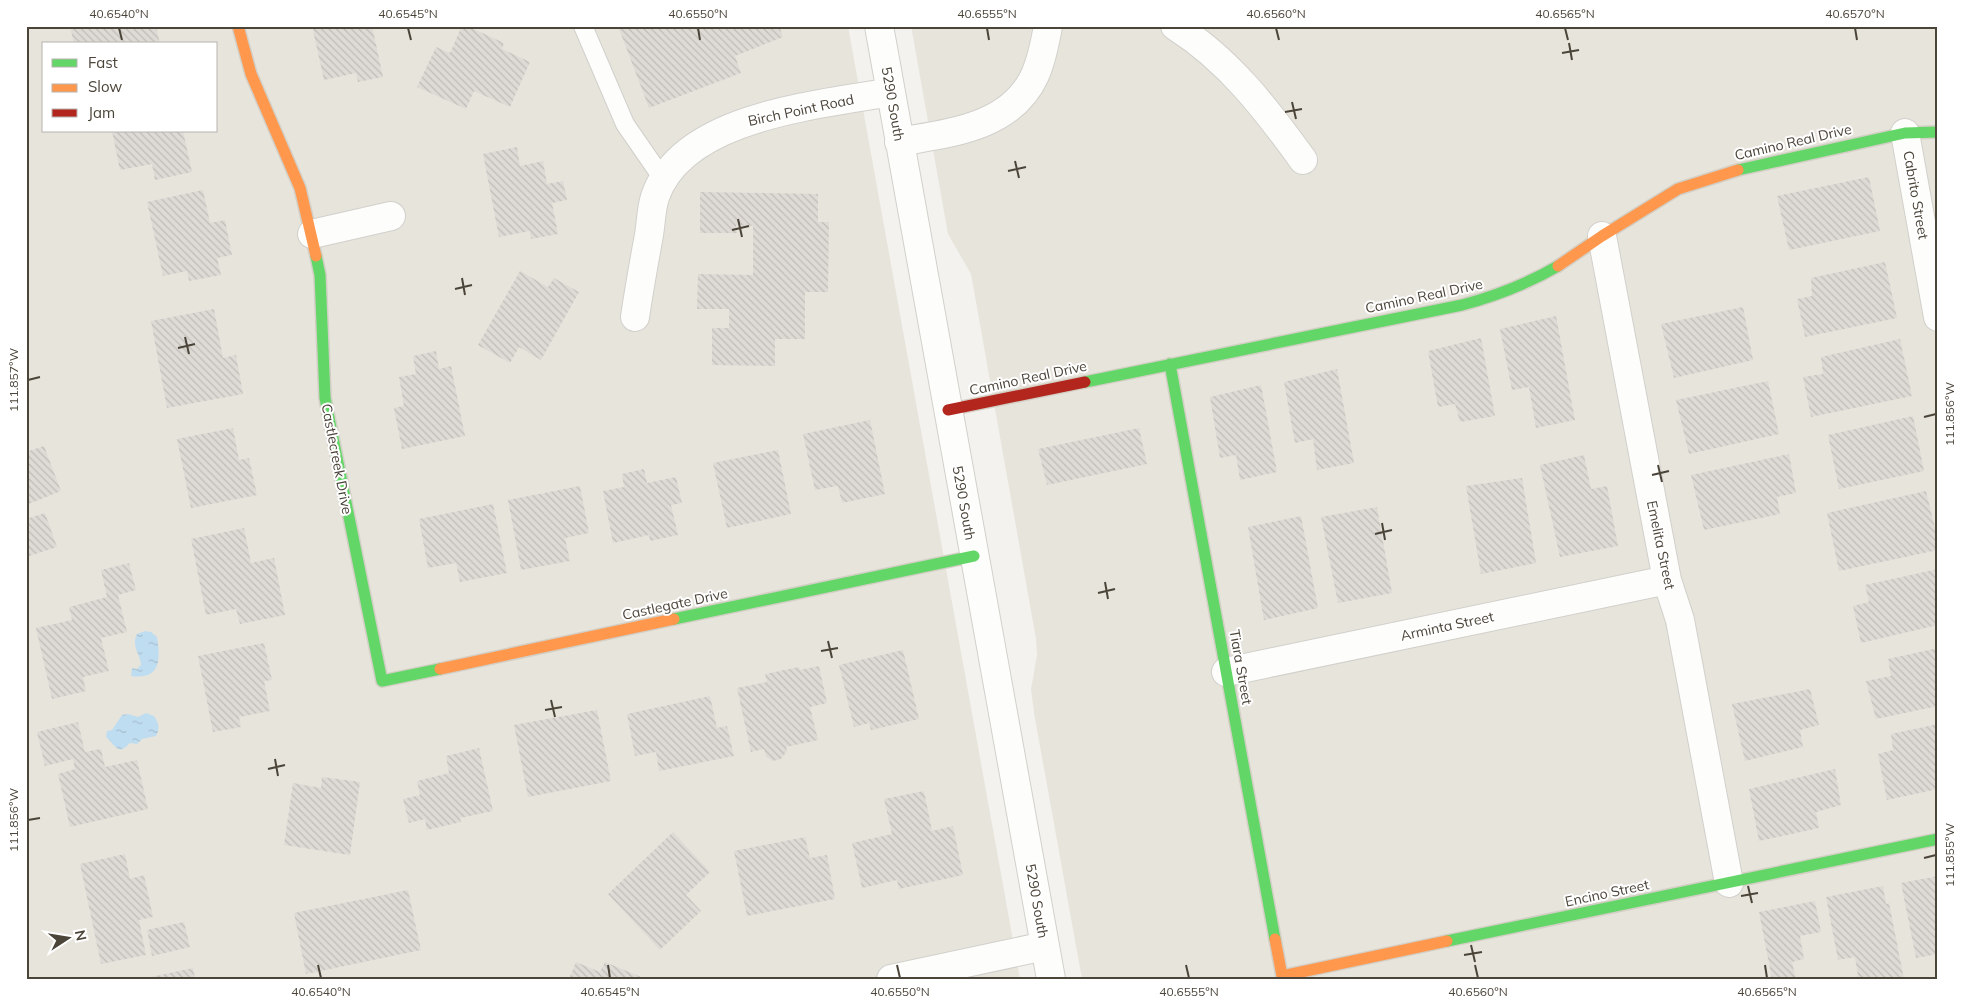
<svg xmlns="http://www.w3.org/2000/svg" width="1964" height="1005" font-family="Mulish,sans-serif">
  <style>
    .residential { fill: #e7e4dc; fill-rule: evenodd }
    .water { fill: url(#water-ripples) }
    .building { fill: url(#building-back-hatch) }
    .lines { fill: none; stroke-linecap: round; stroke-linejoin: round }
    .lane-casing { stroke: #d2d0cb; stroke-width: 20 }
    .street-casing { stroke: #d2d0cb; stroke-width: 30 }
    .fast-casing { stroke: #d3cfc5; stroke-width: 14 }
    .slow-casing { stroke: #d3cfc5; stroke-width: 14 }
    .jam-casing { stroke: #d3cfc5; stroke-width: 14 }
    .lane { stroke: #fdfdfc; stroke-width: 18 }
    .street { stroke: #fdfdfc; stroke-width: 28 }
    .fast { stroke: #63d668; stroke-width: 11 }
    .slow { stroke: #ff974d; stroke-width: 11 }
    .jam { stroke: #b3261e; stroke-width: 11 }
    .ticks { fill: none; stroke: #4b4439; stroke-width: 2 }
    .labels { text-anchor: middle; dominant-baseline: central; stroke-width: 4; stroke-linejoin: round; paint-order: stroke }
    .street-label { font-size: 14px; fill: #4b4439; stroke: #fff }
    .neatline { fill: none; stroke: #4b4439; stroke-width: 2 }
    .ticks-label { font-size: 12px; text-anchor: middle; fill: #4b4439 }
  </style>
  <defs>
    <pattern id="water-ripples" width="26" height="14" patternUnits="userSpaceOnUse" patternTransform="scale(1.25)"><rect width="26" height="14" fill="#bfddf1"/><path d="M2 4q2-2 4 0t4 0M15 11q2-2 4 0t4 0" fill="none" stroke="#a6bfcf"/></pattern>
    <pattern id="building-back-hatch" width="6" height="6" patternUnits="userSpaceOnUse" patternTransform="scale(1.25)"><rect width="6" height="6" fill="#dedbd6"/><path d="M-1 5l2 2M0 0l6 6M5-1l2 2" fill="none" stroke="#c0bdb8"/></pattern>
  </defs>
  <rect width="100%" height="100%" fill="#f4f2ee"/>
  <!-- residential -->
  <path class="residential" d="M26,26H848L1020,979H26ZM44,44H216V131H44Z
    M911,26H1938V979H1082L1034,713L1031,689L1037,655L1036,639L971,274L948,234Z"/>
  <!-- water -->
  <path class="water" d="M145,631L151,632L157,637C161,661 160,680 131,676L132,668L137,669L141,665C140,653 131,646 137,634Z
    M146,713L154,716C159,723 160,729 156,736L142,739L137,744L130,743C117,757 115,744 106,737L107,731L112,730L122,715L128,714L138,717Z"/>
  <!-- building -->
  <path class="building" d="M70,26H156L160,44H74Z
    M312,26H372L383,77L358,82L356,73L324,80Z
    M462,26H467L504,43L502,49L530,62L510,107L474,91L466,109L417,87L436,47L450,53Z
    M618,26H779L783,37L735,56L741,73L649,108Z
    M112,131H183L192,172L155,180L152,164L120,170Z
    M517,147L520,166L543,161L547,184L563,181L567,200L552,203L558,234L531,239L530,231L499,237L483,154Z
    M1869,177L1880,231L1789,250L1777,196Z
    M203,190L210,223L225,220L232,255L217,258L221,275L189,281L187,271L163,276L147,202Z
    M700,192L818,194V222H829L828,292H805V339H775V366L712,365V328H729V309H697L698,274L753,275V226L736,225L737,233H700Z
    M1885,262L1897,318L1805,337L1797,299L1812,296L1811,278Z
    M520,271L548,287L554,278L579,292L541,360L519,347L510,363L478,345Z
    M1743,307L1753,360L1674,378L1661,324Z
    M214,309L223,358L236,355L243,394L167,408L151,321Z
    M1556,316L1575,420L1536,428L1529,387L1512,390L1500,329Z
    M1481,338L1495,416L1460,422L1455,404L1438,407L1428,351Z
    M1900,339L1912,396L1811,417L1803,377L1823,374L1821,357Z
    M436,351L439,369L451,366L465,436L402,449L394,408L404,406L399,377L416,374L413,356Z
    M1337,369L1354,463L1317,470L1313,439L1295,443L1284,382Z
    M1768,381L1779,434L1689,454L1676,400Z
    M1261,385L1277,472L1240,480L1236,455L1220,458L1210,397Z
    M1913,416L1924,471L1839,489L1828,435Z
    M870,420L885,494L842,503L838,486L815,490L803,434Z
    M233,428L239,460L249,458L257,495L191,508L177,439Z
    M1139,428L1147,464L1047,485L1038,449Z
    M44,446L61,491L26,505V452Z
    M778,450L791,514L727,528L713,463Z
    M1789,454L1796,493L1777,497L1780,514L1704,530L1691,475Z
    M1584,455L1591,489L1607,486L1618,546L1560,557L1540,465Z
    M644,469L647,483L676,477L682,503L671,505L678,535L650,541L649,535L613,543L603,491L624,487L622,474Z
    M1522,478L1536,563L1481,574L1466,486Z
    M580,486L589,533L565,538L570,561L521,570L508,500Z
    M1926,491L1938,540V550L1839,571L1827,513Z
    M493,504L507,573L460,582L456,563L428,568L419,519Z
    M1377,507L1392,593L1338,603L1321,517Z
    M45,513L57,547L26,557V519Z
    M1301,516L1318,608L1264,620L1248,527Z
    M244,528L251,563L274,558L285,615L240,624L236,609L206,615L191,539Z
    M129,563L136,590L118,595L127,632L101,638L109,671L83,677L86,691L52,699L36,628L72,620L69,607L107,597L101,570Z
    M1938,569V625L1861,643L1853,606L1869,602L1865,585Z
    M264,643L272,680L264,681L270,711L239,717L241,727L213,732L198,656Z
    M1938,648V706L1876,719L1866,681L1891,676L1888,659Z
    M903,650L919,719L871,730L869,723L854,727L839,665Z
    M819,666L827,703L810,707L818,740L786,747L787,751L781,759L773,761L766,757L764,749L751,752L737,688L767,682L765,674L799,667L800,670Z
    M1810,689L1819,725L1800,730L1803,747L1745,761L1732,704Z
    M710,696L717,728L727,726L734,756L659,771L656,752L635,756L627,714Z
    M597,710L611,781L528,797L514,725Z
    M78,722L85,752L101,749L105,767L137,760L148,809L70,827L58,774L75,769L73,759L45,766L37,732Z
    M1938,724V789L1887,800L1878,754L1893,750L1891,734Z
    M479,748L493,811L460,818L461,822L427,830L425,819L409,823L403,799L420,795L417,781L449,773L446,756Z
    M1835,769L1841,805L1816,812L1819,828L1759,841L1749,789Z
    M322,777L360,782L350,855L284,845L293,783L321,788Z
    M924,791L932,831L953,826L963,875L899,889L897,880L862,888L852,843L892,834L884,799Z
    M673,832L710,872L686,895L701,911L660,950L608,894Z
    M805,837L810,858L827,855L835,899L747,916L734,851Z
    M125,854L130,879L144,875L153,917L139,920L146,955L101,964L80,864Z
    M1938,876V954L1916,958L1901,883Z
    M1883,886L1886,904L1889,903L1904,979H1847L1858,976L1855,957L1838,960L1826,897Z
    M408,890L421,950L306,974L294,913Z
    M1815,901L1821,932L1800,936L1804,959L1792,962L1796,979H1772L1759,912Z
    M184,922L190,947L152,956L147,930Z
    M576,962L600,972L605,962L646,979H569Z
    M193,968L195,979H152L151,977Z"/>
  <g class="lines">
    <defs>
      <path id="lane" d="M583,26L625,124L663,179"/>
      <path id="street" d="M879,26L1051,979
        M1175,26C1229,60 1267,110 1303,160
        M1905,133L1938,317
        M899,142C949,133 1011,128 1035,75C1042,59 1045,43 1048,26
        M312,234L391,216
        M1602,236L1667,580L1680,620L1729,883
        M635,317C639,290 644,262 649,235C651,223 651,209 655,197C682,116 818,105 891,92
        M1226,672L1667,580
        M891,979L1045,946"/>
      <path id="fast" d="M1738,170L1905,133L1938,132
        M316,256L320,275L325,398L382,681L440,669
        M1170,364L1275,939
        M1085,382L1462,305C1496,296 1527,284 1558,266
        M674,619L974,556
        M1447,941L1938,839"/>
      <path id="slow" d="M238,26L251,74L300,188L316,256
        M1558,266L1602,236L1678,189L1738,170
        M440,669L674,619
        M1275,939L1282,976L1447,941"/>
      <path id="jam" d="M948,410L1085,382"/>
    </defs>
    <!-- lane casing -->
    <use href="#lane" class="lane-casing"/>
    <!-- street casing -->
    <use href="#street" class="street-casing"/>
    <!-- fast casing -->
    <use href="#fast" class="fast-casing"/>
    <!-- slow casing -->
    <use href="#slow" class="slow-casing"/>
    <!-- jam casing -->
    <use href="#jam" class="jam-casing"/>
    <!-- lane -->
    <use href="#lane" class="lane"/>
    <!-- street -->
    <use href="#street" class="street"/>
    <!-- fast -->
    <use href="#fast" class="fast"/>
    <!-- slow -->
    <use href="#slow" class="slow"/>
    <!-- jam -->
    <use href="#jam" class="jam"/>
  </g>
  <!-- ticks -->
  <path class="ticks" d="M119,28L122,40M408,28L411,40M698,28L700,40M987,28L989,40M1276,28L1279,40M1565,28L1568,40M1855,28L1857,40M1569,43L1572,60M1562,53L1579,50M1292,102L1296,119M1285,112L1302,109M1015,161L1019,178M1008,171L1026,167M738,219L742,237M732,230L749,226M462,278L465,295M455,289L472,285M185,337L189,354M178,348L195,344M28,380L40,377M1924,417L1936,414M1658,465L1662,482M1652,475L1669,471M1382,523L1385,540M1375,534L1392,530M1105,582L1108,599M1098,593L1115,589M828,641L832,658M821,651L838,648M551,700L555,717M545,710L562,707M275,759L278,776M268,769L285,765M28,820L40,818M1924,858L1936,855M1748,886L1752,903M1741,896L1758,893M1471,945L1475,962M1464,955L1482,952M318,965L321,978M608,965L610,978M897,965L900,978M1186,965L1189,978M1475,965L1478,978M1765,965L1767,978"/>
  <g class="labels">
    <!-- street labels -->
    <g class="street-label">
      <text transform="translate(893 104) rotate(80)">5290 South</text>
      <text transform="translate(801 110) rotate(-12)">Birch Point Road</text>
      <text transform="translate(1793 142) rotate(-13)">Camino Real Drive</text>
      <text transform="translate(1916 195) rotate(80)">Cabrito Street</text>
      <text transform="translate(1424 296) rotate(-12)">Camino Real Drive</text>
      <text transform="translate(1028 378) rotate(-12)">Camino Real Drive</text>
      <text transform="translate(337 459) rotate(79)">Castlecreek Drive</text>
      <text transform="translate(964 503) rotate(80)">5290 South</text>
      <text transform="translate(1661 545) rotate(78)">Emelita Street</text>
      <text transform="translate(675 604) rotate(-12)">Castlegate Drive</text>
      <text transform="translate(1447 626) rotate(-12)">Arminta Street</text>
      <text transform="translate(1241 667) rotate(80)">Tiara Street</text>
      <text transform="translate(1607 893) rotate(-12)">Encino Street</text>
      <text transform="translate(1037 901) rotate(80)">5290 South</text>
    </g>
  </g>
  <!-- border -->
  <rect width="1964" height="1005" fill="none" stroke="#ffffff" stroke-width="55"/>
  <!-- legend -->
  <rect x="42" y="42" width="175" height="90" fill="#ffffff" stroke="#b7b4b0"/>
  <rect x="52" y="59" width="25" height="8" fill="#63d668" stroke="#b7b4b0"/>
  <text x="88" y="68" font-size="15" fill="#4b4439">Fast</text>
  <rect x="52" y="84" width="25" height="8" fill="#ff974d" stroke="#b7b4b0"/>
  <text x="88" y="92" font-size="15" fill="#4b4439">Slow</text>
  <rect x="52" y="109" width="25" height="8" fill="#b3261e" stroke="#b7b4b0"/>
  <text x="88" y="118" font-size="15" fill="#4b4439">Jam</text>
  <!-- north arrow -->
  <g transform="translate(68 938) rotate(78)" stroke="#ffffff" stroke-width="4" paint-order="stroke">
  <path d="M0-4L9 19L0 12L-9 19Z" fill="#4b4439"/>
  <text y="-8" font-size="14" font-weight="bold" text-anchor="middle" fill="#4b4439">N</text>
  </g>
  <rect x="28" y="28" width="1908" height="950" class="neatline"/>
  <g class="ticks-label">
    <text x="119" y="18">40.6540°N</text>
    <text x="408" y="18">40.6545°N</text>
    <text x="698" y="18">40.6550°N</text>
    <text x="987" y="18">40.6555°N</text>
    <text x="1276" y="18">40.6560°N</text>
    <text x="1565" y="18">40.6565°N</text>
    <text x="1855" y="18">40.6570°N</text>
    <text transform="translate(14 380) rotate(-90)" y="4">111.857°W</text>
    <text transform="translate(1950 414) rotate(-90)" y="4">111.856°W</text>
    <text transform="translate(14 820) rotate(-90)" y="4">111.856°W</text>
    <text transform="translate(1950 855) rotate(-90)" y="4">111.855°W</text>
    <text x="321" y="996">40.6540°N</text>
    <text x="610" y="996">40.6545°N</text>
    <text x="900" y="996">40.6550°N</text>
    <text x="1189" y="996">40.6555°N</text>
    <text x="1478" y="996">40.6560°N</text>
    <text x="1767" y="996">40.6565°N</text>
  </g>
</svg>
